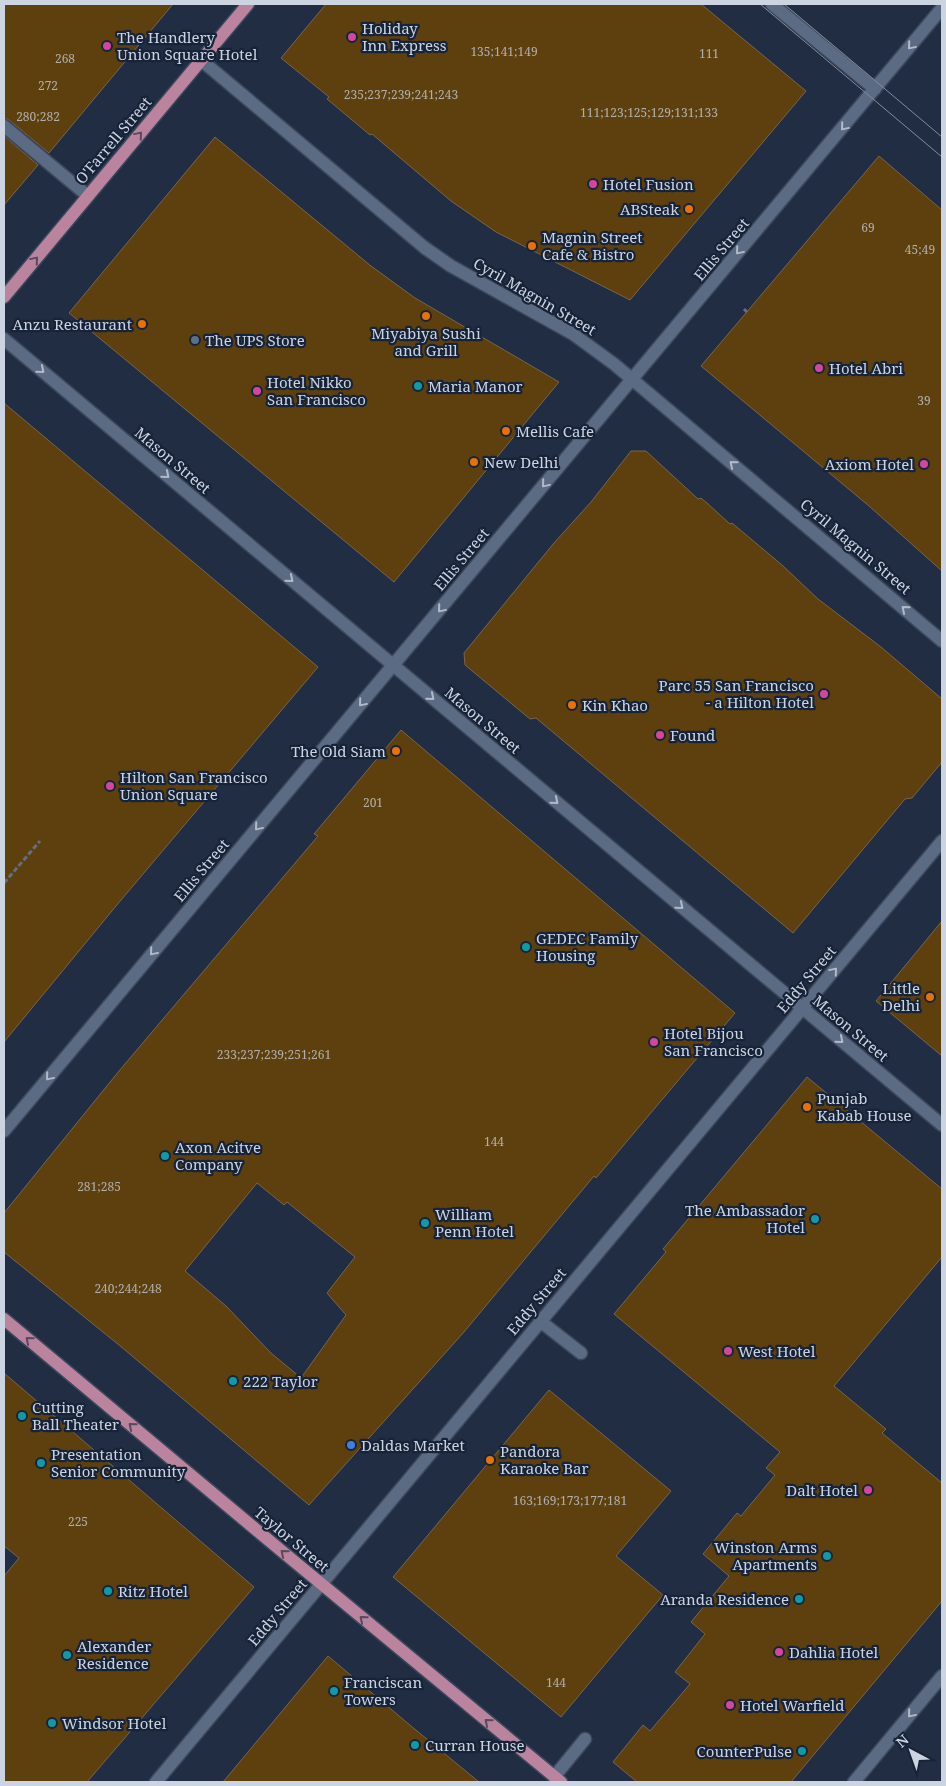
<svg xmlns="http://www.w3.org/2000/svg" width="946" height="1786" font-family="'Noto Serif',serif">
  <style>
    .building { fill: #5e400e; stroke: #78654d; fill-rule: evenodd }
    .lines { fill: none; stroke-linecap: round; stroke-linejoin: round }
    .minor-casing { stroke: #3c4759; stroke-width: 15 }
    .major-casing { stroke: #3c4759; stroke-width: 15 }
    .path { stroke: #636e81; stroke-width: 3; stroke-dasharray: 5 2.5; stroke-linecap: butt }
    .minor { stroke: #5c6b84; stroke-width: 12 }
    .major { stroke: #bb849e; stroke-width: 12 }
    .tram { stroke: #828c9d; stroke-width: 1 }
    .oneway { stroke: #b0baca }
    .oneway2 { stroke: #594a61 }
    .hotel-dot { fill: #d1479c; stroke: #172338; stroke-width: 2 }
    .food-dot { fill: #e8710a; stroke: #172338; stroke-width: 2 }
    .service-dot { fill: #5c6f8a; stroke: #172338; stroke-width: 2 }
    .culture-dot { fill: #0f9aa8; stroke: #172338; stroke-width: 2 }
    .shop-dot { fill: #3f7fe0; stroke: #172338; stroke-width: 2 }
    .labels { text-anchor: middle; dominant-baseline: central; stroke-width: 4.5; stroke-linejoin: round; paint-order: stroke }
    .number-label { font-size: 12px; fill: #b0afad }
    .poi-label { font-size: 15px; fill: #ccd4e2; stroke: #172338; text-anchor: start }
    .street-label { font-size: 15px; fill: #ccd4e2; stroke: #172338 }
  </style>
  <rect width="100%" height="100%" fill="#202d43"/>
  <!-- building -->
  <path class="building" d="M4,4H173L49,153L9,120L4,118Z
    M326,4H701L806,91L630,300L496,232L451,201L372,134L370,135L327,99L329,97L281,58Z
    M4,136L38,165L4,205Z
    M215,137L371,266L415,298L559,382L394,582L69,313Z
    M879,156L942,210V571L869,506L701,366Z
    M4,403L318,667L116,906L4,1042Z
    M631,451H646L698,499L701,498L707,503L730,524L732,523L782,565L818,599L881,647L942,699V762L912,798L905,799L793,933L536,718L530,719L465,665L464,653L554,543L591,502Z
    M401,730L735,1013L596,1178L594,1176L464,1332L309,1505L119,1345L4,1252V1213L119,1071L318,836L314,834ZM257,1183L284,1205L287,1202L355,1257L327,1293L346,1315L301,1378L271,1353L226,1306L185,1271Z
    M942,921V1056L876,1001Z
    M807,1077L942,1189V1257L834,1386L886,1429L882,1433L942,1483V1601L791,1782H637L613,1762L643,1725L650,1731L690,1684L675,1672L705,1634L691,1622L729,1576L703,1554L737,1513L741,1516L775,1475L766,1468L780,1452L614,1314L666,1252L663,1249Z
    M4,1373L254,1587L87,1782H4V1576L19,1558L4,1546Z
    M549,1390L671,1491L616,1556L663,1595L561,1717L393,1577Z
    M328,1656L411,1726L479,1782H223Z"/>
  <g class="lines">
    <defs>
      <path id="minor" d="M772,4L875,89
        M201,60L425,248L451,266L573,334L614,364L942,641
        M4,126L88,196
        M4,339L942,1125
        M4,1131L942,8
        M540,1321L581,1353
        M554,1777L585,1739
        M156,1782L942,841
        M854,1782L942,1676"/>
      <path id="major" d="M4,297L248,4
        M4,1319L284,1553L561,1782"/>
    </defs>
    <!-- minor casing -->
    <use href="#minor" class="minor-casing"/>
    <!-- major casing -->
    <use href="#major" class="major-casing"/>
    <!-- path -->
    <path class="path" d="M744,309L747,312
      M4,883L40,841"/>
    <!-- minor -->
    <use href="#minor" class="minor"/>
    <!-- major -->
    <use href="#major" class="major"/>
    <!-- tram -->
    <path class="tram" d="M760,4L942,157
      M784,4L942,137"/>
  </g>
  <!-- one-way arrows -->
  <defs><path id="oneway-chevron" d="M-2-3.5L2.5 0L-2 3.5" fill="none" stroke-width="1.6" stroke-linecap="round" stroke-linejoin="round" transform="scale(1.25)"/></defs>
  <g class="oneway">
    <use href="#oneway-chevron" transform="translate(911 46) rotate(130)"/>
    <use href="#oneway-chevron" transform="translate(844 127) rotate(130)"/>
    <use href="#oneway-chevron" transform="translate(739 251) rotate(130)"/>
    <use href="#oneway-chevron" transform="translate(41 370) rotate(40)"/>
    <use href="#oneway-chevron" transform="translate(733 464) rotate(-140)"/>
    <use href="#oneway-chevron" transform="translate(166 475) rotate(40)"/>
    <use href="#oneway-chevron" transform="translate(545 484) rotate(130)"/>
    <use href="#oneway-chevron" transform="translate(290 579) rotate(40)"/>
    <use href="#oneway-chevron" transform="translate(441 609) rotate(130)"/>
    <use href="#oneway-chevron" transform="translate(905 609) rotate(-140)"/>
    <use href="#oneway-chevron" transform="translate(431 697) rotate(40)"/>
    <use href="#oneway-chevron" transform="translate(362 703) rotate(130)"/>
    <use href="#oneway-chevron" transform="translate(555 801) rotate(40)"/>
    <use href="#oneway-chevron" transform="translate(258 827) rotate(130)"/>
    <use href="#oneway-chevron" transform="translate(680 906) rotate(40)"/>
    <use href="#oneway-chevron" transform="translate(153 952) rotate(130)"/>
    <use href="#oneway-chevron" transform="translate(834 971) rotate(-50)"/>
    <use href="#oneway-chevron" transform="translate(840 1040) rotate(40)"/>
    <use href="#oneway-chevron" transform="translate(49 1077) rotate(130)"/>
    <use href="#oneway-chevron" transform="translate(911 1714) rotate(130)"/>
  </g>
  <g class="oneway2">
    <use href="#oneway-chevron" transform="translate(139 135) rotate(-50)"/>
    <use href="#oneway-chevron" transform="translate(35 260) rotate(-50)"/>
    <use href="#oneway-chevron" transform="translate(29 1340) rotate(-140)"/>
    <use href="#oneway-chevron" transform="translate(132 1426) rotate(-140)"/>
    <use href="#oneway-chevron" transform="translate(284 1553) rotate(-140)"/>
    <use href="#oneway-chevron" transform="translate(363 1619) rotate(-140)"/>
    <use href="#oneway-chevron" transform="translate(488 1722) rotate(-140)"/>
  </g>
  <!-- markers -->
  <g class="hotel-dot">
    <circle cx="352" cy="37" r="5"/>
    <circle cx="107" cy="46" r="5"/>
    <circle cx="593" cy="184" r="5"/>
    <circle cx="819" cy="368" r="5"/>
    <circle cx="257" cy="391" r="5"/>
    <circle cx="924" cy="464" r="5"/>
    <circle cx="824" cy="694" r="5"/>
    <circle cx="660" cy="735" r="5"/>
    <circle cx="110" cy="786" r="5"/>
    <circle cx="654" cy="1042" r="5"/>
    <circle cx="728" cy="1351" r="5"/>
    <circle cx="868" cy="1490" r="5"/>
    <circle cx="779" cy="1652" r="5"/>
    <circle cx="730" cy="1705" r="5"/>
  </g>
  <g class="food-dot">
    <circle cx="689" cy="209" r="5"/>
    <circle cx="532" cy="246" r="5"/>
    <circle cx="426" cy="316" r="5"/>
    <circle cx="142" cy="324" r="5"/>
    <circle cx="506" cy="431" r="5"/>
    <circle cx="474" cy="462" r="5"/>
    <circle cx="572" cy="705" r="5"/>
    <circle cx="396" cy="751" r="5"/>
    <circle cx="930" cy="997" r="5"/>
    <circle cx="807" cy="1107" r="5"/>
    <circle cx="490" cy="1460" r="5"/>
  </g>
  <circle class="service-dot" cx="195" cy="340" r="5"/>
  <g class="culture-dot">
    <circle cx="418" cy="386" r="5"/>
    <circle cx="526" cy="947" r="5"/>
    <circle cx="165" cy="1156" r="5"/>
    <circle cx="815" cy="1219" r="5"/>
    <circle cx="425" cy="1223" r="5"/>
    <circle cx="233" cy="1381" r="5"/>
    <circle cx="22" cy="1416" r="5"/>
    <circle cx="41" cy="1463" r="5"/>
    <circle cx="827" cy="1556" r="5"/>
    <circle cx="108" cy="1591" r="5"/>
    <circle cx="799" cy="1599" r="5"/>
    <circle cx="67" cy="1655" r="5"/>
    <circle cx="334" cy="1691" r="5"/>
    <circle cx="52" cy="1723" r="5"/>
    <circle cx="415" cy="1745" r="5"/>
    <circle cx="802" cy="1751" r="5"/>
  </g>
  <circle class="shop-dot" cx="351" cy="1445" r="5"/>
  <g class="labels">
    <!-- number labels -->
    <g class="number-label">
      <text x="504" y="51">135;141;149</text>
      <text x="709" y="53">111</text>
      <text x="65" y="58">268</text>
      <text x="48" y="85">272</text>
      <text x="401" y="94">235;237;239;241;243</text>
      <text x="649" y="112">111;123;125;129;131;133</text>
      <text x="38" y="116">280;282</text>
      <text x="868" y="227">69</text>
      <text x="920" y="249">45;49</text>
      <text x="924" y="400">39</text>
      <text x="373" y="802">201</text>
      <text x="274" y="1054">233;237;239;251;261</text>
      <text x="494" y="1141">144</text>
      <text x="99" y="1186">281;285</text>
      <text x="128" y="1288">240;244;248</text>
      <text x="570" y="1500">163;169;173;177;181</text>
      <text x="78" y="1521">225</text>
      <text x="556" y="1682">144</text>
    </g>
    <!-- poi labels -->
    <g class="poi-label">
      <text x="362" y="28">Holiday<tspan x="362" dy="17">Inn Express</tspan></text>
      <text x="117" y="37">The Handlery<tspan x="117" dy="17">Union Square Hotel</tspan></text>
      <text x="603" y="184">Hotel Fusion</text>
      <text x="679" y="209" text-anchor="end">ABSteak</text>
      <text x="542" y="237">Magnin Street<tspan x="542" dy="17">Cafe &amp; Bistro</tspan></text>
      <text x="132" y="324" text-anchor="end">Anzu Restaurant</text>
      <text x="426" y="333" text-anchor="middle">Miyabiya Sushi<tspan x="426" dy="17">and Grill</tspan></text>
      <text x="205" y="340">The UPS Store</text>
      <text x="829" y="368">Hotel Abri</text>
      <text x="267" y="382">Hotel Nikko<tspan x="267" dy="17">San Francisco</tspan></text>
      <text x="428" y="386">Maria Manor</text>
      <text x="516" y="431">Mellis Cafe</text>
      <text x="484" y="462">New Delhi</text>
      <text x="914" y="464" text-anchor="end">Axiom Hotel</text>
      <text x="814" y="685" text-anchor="end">Parc 55 San Francisco<tspan x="814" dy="17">- a Hilton Hotel</tspan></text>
      <text x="582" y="705">Kin Khao</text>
      <text x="670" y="735">Found</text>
      <text x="386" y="751" text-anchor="end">The Old Siam</text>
      <text x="120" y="777">Hilton San Francisco<tspan x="120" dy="17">Union Square</tspan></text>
      <text x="536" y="938">GEDEC Family<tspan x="536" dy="17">Housing</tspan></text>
      <text x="920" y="988" text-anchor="end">Little<tspan x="920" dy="17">Delhi</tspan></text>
      <text x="664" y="1033">Hotel Bijou<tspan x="664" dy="17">San Francisco</tspan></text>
      <text x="817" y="1098">Punjab<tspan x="817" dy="17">Kabab House</tspan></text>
      <text x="175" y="1147">Axon Acitve<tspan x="175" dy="17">Company</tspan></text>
      <text x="805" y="1210" text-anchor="end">The Ambassador<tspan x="805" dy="17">Hotel</tspan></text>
      <text x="435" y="1214">William<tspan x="435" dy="17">Penn Hotel</tspan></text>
      <text x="738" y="1351">West Hotel</text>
      <text x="243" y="1381">222 Taylor</text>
      <text x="32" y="1407">Cutting<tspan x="32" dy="17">Ball Theater</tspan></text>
      <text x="361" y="1445">Daldas Market</text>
      <text x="500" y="1451">Pandora<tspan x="500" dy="17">Karaoke Bar</tspan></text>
      <text x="51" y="1454">Presentation<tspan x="51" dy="17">Senior Community</tspan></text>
      <text x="858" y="1490" text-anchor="end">Dalt Hotel</text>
      <text x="817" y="1547" text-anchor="end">Winston Arms<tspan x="817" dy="17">Apartments</tspan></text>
      <text x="118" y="1591">Ritz Hotel</text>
      <text x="789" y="1599" text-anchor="end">Aranda Residence</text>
      <text x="77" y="1646">Alexander<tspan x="77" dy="17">Residence</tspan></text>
      <text x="789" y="1652">Dahlia Hotel</text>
      <text x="344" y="1682">Franciscan<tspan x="344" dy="17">Towers</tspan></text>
      <text x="740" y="1705">Hotel Warfield</text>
      <text x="62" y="1723">Windsor Hotel</text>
      <text x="425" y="1745">Curran House</text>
      <text x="792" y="1751" text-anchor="end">CounterPulse</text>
    </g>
    <!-- street labels -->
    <g class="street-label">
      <text transform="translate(113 140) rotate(-50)">O'Farrell Street</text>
      <text transform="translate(721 249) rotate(-50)">Ellis Street</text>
      <text transform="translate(535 296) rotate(30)">Cyril Magnin Street</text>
      <text transform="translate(173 460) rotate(40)">Mason Street</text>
      <text transform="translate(856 546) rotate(40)">Cyril Magnin Street</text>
      <text transform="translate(461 559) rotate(-50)">Ellis Street</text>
      <text transform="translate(483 720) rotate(40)">Mason Street</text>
      <text transform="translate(201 870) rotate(-50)">Ellis Street</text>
      <text transform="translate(806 979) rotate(-50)">Eddy Street</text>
      <text transform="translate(851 1028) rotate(40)">Mason Street</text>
      <text transform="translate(536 1301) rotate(-50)">Eddy Street</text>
      <text transform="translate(292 1539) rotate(40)">Taylor Street</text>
      <text transform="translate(277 1612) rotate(-50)">Eddy Street</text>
    </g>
  </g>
  <!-- border -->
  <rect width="946" height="1786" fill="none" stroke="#ccd4e2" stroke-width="10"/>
  <!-- north arrow -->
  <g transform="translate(911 1751) rotate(319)" stroke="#172338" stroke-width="4" paint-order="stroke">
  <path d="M0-4L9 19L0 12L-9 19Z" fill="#ccd4e2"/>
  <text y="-8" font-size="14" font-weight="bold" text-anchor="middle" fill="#ccd4e2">N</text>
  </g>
</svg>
